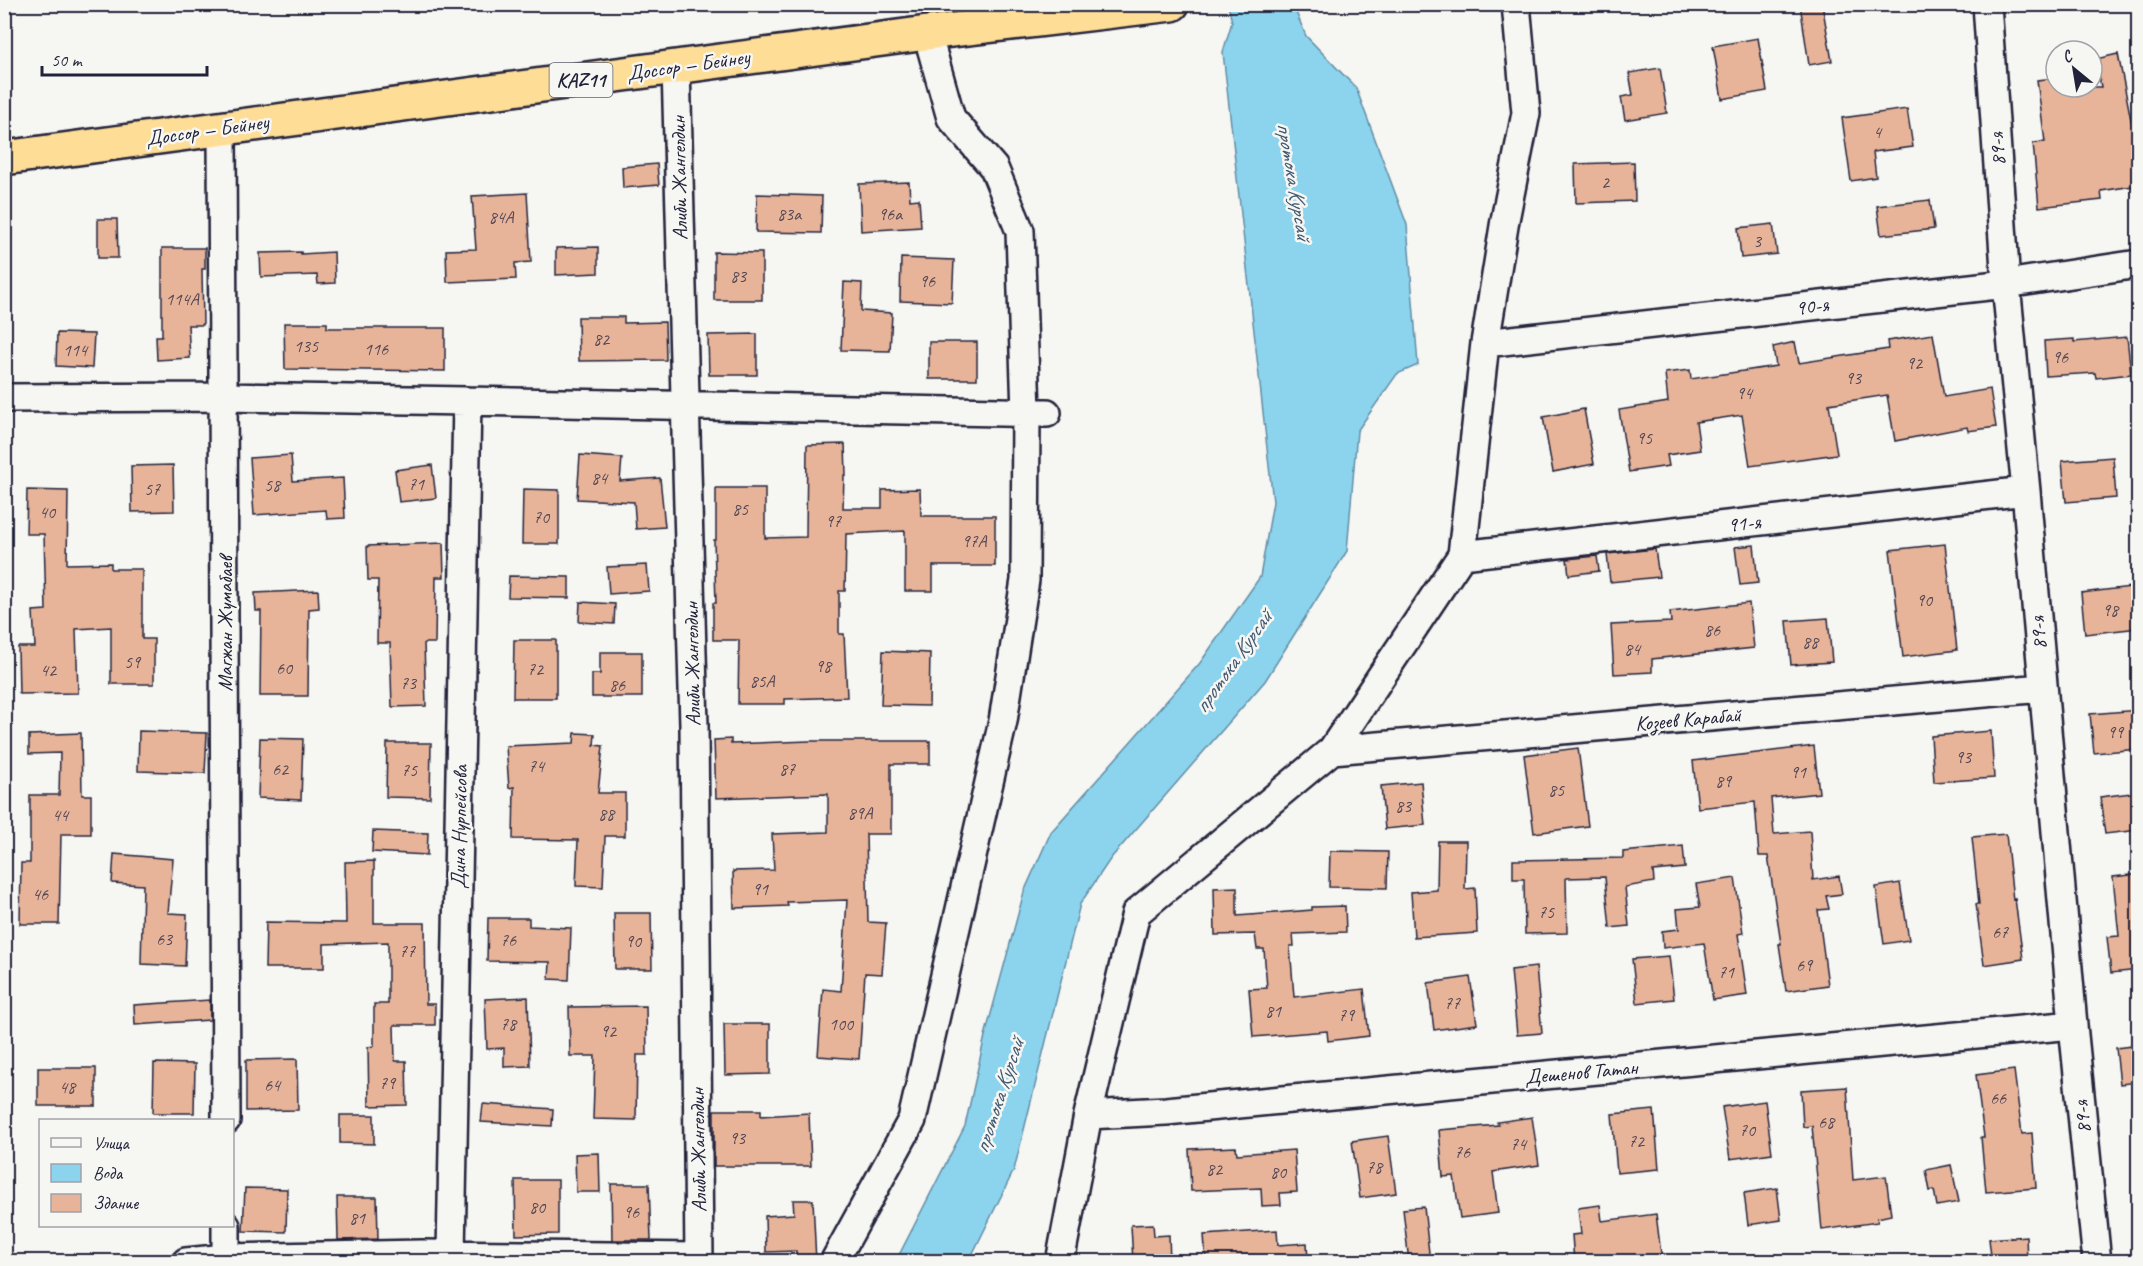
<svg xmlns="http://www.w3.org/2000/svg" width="2143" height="1266" font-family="Caveat,sans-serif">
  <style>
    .water { fill: #8cd4ed; stroke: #628da6; stroke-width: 1.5 }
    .building { fill: #e7b49a; stroke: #22223b; stroke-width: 1.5 }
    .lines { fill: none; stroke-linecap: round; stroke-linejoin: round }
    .street-casing { stroke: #22223b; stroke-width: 32 }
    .highway-casing { stroke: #22223b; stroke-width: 38 }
    .street { stroke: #f6f6f2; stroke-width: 27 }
    .highway { stroke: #fedd96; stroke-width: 33 }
    .labels { text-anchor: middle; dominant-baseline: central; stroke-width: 5; stroke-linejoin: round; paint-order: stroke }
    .number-label { font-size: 18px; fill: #534653 }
    .shield { fill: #f6f6f2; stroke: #626272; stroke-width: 1.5 }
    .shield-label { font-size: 20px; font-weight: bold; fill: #22223b }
    .street-label { font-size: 21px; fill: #22223b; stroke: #f6f6f2 }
    .water-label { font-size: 22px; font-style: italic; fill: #425770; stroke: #f6f6f2 }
  </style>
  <rect width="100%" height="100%" fill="#f6f6f2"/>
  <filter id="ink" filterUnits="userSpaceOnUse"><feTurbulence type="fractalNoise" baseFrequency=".0167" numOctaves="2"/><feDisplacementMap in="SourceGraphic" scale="12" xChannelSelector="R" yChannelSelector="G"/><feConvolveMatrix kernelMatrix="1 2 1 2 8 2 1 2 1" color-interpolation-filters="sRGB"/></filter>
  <g filter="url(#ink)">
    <!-- water -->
    <path class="water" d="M1228,5H1293L1306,36L1356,88L1407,225L1418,365L1397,374L1357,431L1347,551L1265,681L1111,858L1080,904L1014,1170L969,1261H896L965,1126L985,1036L1024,892L1051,832L1200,663L1260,577L1273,502L1223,52L1232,22Z"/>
    <!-- building -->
    <path class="building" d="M1800,4H1822L1832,61L1809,65Z
      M1758,38L1767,91L1722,99L1713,46Z
      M2118,54L2139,160V185L2101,191L2102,200L2039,207L2033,143L2045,142L2037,80L2056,78V87H2101L2096,59Z
      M1660,68L1667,113L1625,120L1621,97L1633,95L1629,73Z
      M1907,109L1913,147L1873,152L1876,177L1851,181L1842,118Z
      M1634,162L1635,201L1576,203L1575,164Z
      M657,164L659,185L623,188L622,167Z
      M909,182L910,200L919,199L921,227L861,231L859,184Z
      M527,193L531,262L515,263L516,279L447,282L446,250L476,249L472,196Z
      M757,194L822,196L821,233L756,232Z
      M1930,200L1934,229L1881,235L1877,206Z
      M98,219H117L118,258H98Z
      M1773,224L1777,254L1741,258L1738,228Z
      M598,247V273L556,275V248Z
      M162,248H205V269H202L203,325H188L190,358L157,360L156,336H162Z
      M301,252V254L334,252L335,283L318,284L317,275L261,277L260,253Z
      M714,252L762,253V300H714Z
      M901,258L954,260L952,303L900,301Z
      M844,282L862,283L861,311L892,313L890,351L841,350Z
      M578,317H624V323L665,322L666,360L579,361Z
      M284,323H327V328H445V371L285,369Z
      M57,333L94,334L92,368L56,366Z
      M757,334V375H709L708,335Z
      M1933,334L1944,397L1990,389L1996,427L1968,431L1967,427L1895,441L1887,395L1829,404L1837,454L1750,466L1742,415L1696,422L1700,450L1667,455L1669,466L1629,472L1619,410L1668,402L1665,373L1690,370L1691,379L1776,366L1773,347L1795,342L1799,363L1888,349L1887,341Z
      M2127,337L2131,374L2096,378L2095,373L2046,376L2044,341L2074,339V342Z
      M929,342H977V379H929Z
      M1584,409L1594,464L1553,472L1543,417Z
      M845,444L846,475H844L843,508H882V490L920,489L921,516H995V566H933V591H905V531L846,534L845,591H839V634H844L847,697L785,699V704H738L739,640H713V603H716L714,540H716V488H765V538L806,537L807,445Z
      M291,455L293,481L343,478L345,518L327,519L326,510L254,515L250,458Z
      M580,455L622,458L620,481L660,478L665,527L636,529L634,502L577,499Z
      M2113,457L2116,498L2066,502L2062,461Z
      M173,465L174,511L132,512L131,466Z
      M432,465L436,498L399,502L395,470Z
      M523,489L559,490V544H522Z
      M27,490L68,491L67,564L111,563V569H142V639H154V684H111V627L76,629L78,693L19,694L18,647H35L33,611L46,610L44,534H26Z
      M443,543L444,577H436L435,643H424L426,706L392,707L390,643H377L378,580H368L367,546Z
      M1945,544L1957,650L1903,657L1890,550Z
      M1754,545L1758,583L1740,585L1735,547Z
      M1655,549L1659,577L1610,582L1607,554Z
      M1597,556L1599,571L1569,575L1567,559Z
      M647,565L649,591L609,594L607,567Z
      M509,576L569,577V598L508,597Z
      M2139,586V628L2085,634L2081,593Z
      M318,590L319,608L309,609L308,696H260L261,611H256L255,593Z
      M580,602L615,604L614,624L579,622Z
      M1749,603L1754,648L1652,659V672L1614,674L1611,625L1671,622L1670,612Z
      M1828,618L1832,662L1791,665L1787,621Z
      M514,640H556V698H513Z
      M883,651L930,653L929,706L881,705Z
      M600,652H642V697H592V674H600Z
      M2139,710V749L2094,753L2090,714Z
      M139,731L207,733L205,773L138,771Z
      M1991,731L1994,778L1934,782L1931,736Z
      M81,733L82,795H91V834H61L59,924H20L21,863H30V795H59L60,753L29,754V735Z
      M575,733L595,734L594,745L603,746L598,793H625V836H605L603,887L576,886L578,840L513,839L514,787L509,788L506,746L574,743Z
      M260,738L303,739L301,800L258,798Z
      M731,739V744L810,741H930V764H891V834H866L868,922L886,923L882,974L865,973L859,1059L818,1056L823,989L841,991L847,900L787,902L788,906L734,908L733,871L774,870L772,834L828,832V794L716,798L714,740Z
      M387,743H431L430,798L386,797Z
      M1814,746L1819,793L1771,798L1774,834L1810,831L1813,880L1839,876L1842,894L1826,896L1829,909L1818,910L1828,985L1786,991L1779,944H1781L1768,856H1759L1755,802L1698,808L1693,761Z
      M1578,748L1588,826L1534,833L1524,755Z
      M1421,782L1425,825L1385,829L1381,786Z
      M2139,792V830L2105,834L2100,797Z
      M373,831L428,833L427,855L372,852Z
      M2006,834L2013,900L2015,899L2023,959L1984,965L1976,904H1979L1972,837Z
      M1438,841H1466L1465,889L1475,888L1477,933L1414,937L1411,892L1437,890Z
      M1683,846L1685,868L1653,871L1654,882L1625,887L1629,926L1610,928L1605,877L1566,878L1567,933L1525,934L1524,879H1513V860L1623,858V852Z
      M1330,851L1388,852L1387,888L1329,887Z
      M114,854L173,859L168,913L187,914L185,966L141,964L143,885L112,883Z
      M374,861V923H425L426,1004H435V1025H394L395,1061H406L407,1105L369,1106L368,1047L374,1046V1004H388V942L324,944V968H265L266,922L346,923L345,862Z
      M2139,874V970L2111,973L2107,937L2119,936L2113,877Z
      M1735,878L1743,933L1738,934L1747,995L1713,1000L1704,943L1663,948L1662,931L1679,929L1677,909L1700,907L1696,884Z
      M1900,883L1909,940L1884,944L1876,887Z
      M1237,887V916L1312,910V907L1345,906L1346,932L1293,934L1294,946H1290L1294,997L1364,989L1369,1036L1328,1041L1327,1031L1253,1037L1249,989L1267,988L1264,949H1257L1255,934L1215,935L1214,888Z
      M614,913H651L652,969H615Z
      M488,918H529V926L571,928L569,980L549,979L550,962L487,961Z
      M1669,956L1674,999L1637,1003L1632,959Z
      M1536,967L1542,1033L1517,1035L1511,970Z
      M1470,977L1477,1024L1434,1030L1428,983Z
      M528,997L530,1066L504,1067V1048L487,1049L485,999Z
      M210,1000V1020L135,1025L134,1005Z
      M646,1006L647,1055H637L636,1120L593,1119L595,1056H570L569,1007Z
      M724,1024H770V1074L725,1075Z
      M2139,1045V1082L2120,1084L2116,1048Z
      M297,1059L298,1110L246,1111V1060Z
      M154,1063L195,1064L194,1113H153Z
      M38,1068H96V1106H38Z
      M2014,1070L2022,1134L2032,1133L2036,1188L1986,1192L1981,1137H1984L1976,1075Z
      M1847,1087L1853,1180L1886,1176L1891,1215L1877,1218L1878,1222L1822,1230L1812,1126L1803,1127L1801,1090Z
      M1765,1101L1772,1153L1730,1159L1722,1107Z
      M483,1104L553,1109L552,1126L481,1122Z
      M714,1110H761V1116L809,1113L811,1166H714Z
      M1654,1110L1659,1169L1617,1173L1612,1114Z
      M340,1115H374V1144L340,1143Z
      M1532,1117L1539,1165L1493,1172L1498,1213L1460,1218L1454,1176L1443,1177L1439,1130L1498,1125L1497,1122Z
      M1388,1136L1396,1193L1360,1198L1352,1141Z
      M1236,1147L1237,1154L1294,1150L1297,1192L1280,1193L1281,1205L1262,1206L1261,1188L1191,1191L1189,1149Z
      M599,1153L600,1192H576L575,1154Z
      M1951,1165L1959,1202L1937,1206L1934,1190L1930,1191L1926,1170Z
      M515,1180H558V1234L516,1235Z
      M611,1184H649L651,1240H612Z
      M245,1188L287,1189L286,1232L243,1231Z
      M1777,1188L1781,1220L1748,1225L1744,1193Z
      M337,1197H377L378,1239L338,1240Z
      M793,1200H813L816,1262H796V1251L766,1252L765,1216L794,1214Z
      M1600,1205L1602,1221L1656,1214L1662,1262H1574L1572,1235L1581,1234L1578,1208Z
      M1424,1207L1430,1262H1409L1403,1209Z
      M1153,1224L1154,1236L1169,1235L1170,1262H1133L1131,1225Z
      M1277,1230L1278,1245L1307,1243L1308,1262H1206L1204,1235Z
      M2026,1236L2027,1262H2011L2010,1255L1991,1256L1989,1239Z"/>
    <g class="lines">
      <defs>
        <path id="street" d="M1987,4L2006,284L2026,491L2073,1025L2097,1262
          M676,67L694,726L699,1262
          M222,128L226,1120
          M1485,343L2006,284L2138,264
          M4,398L225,397L467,401L1047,413
          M1462,555L2026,491
          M1332,750L2043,688
          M1088,1115L1166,1111L2073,1025
          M226,1226V1258
          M451,1254L467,401
          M186,1262L226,1258L422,1254L699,1257
          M834,1262L912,1120L1003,721L1025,580L1026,412L1020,231L994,168L951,118L927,33
          M1060,1262L1088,1115L1136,913L1332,750L1462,555L1485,343L1505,220L1526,113L1516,4"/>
        <path id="highway" d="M4,158L927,33L1172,4"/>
      </defs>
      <!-- street casing -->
      <use href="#street" class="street-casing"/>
      <!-- highway casing -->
      <use href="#highway" class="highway-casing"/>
      <!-- street -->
      <use href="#street" class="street"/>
      <!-- highway -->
      <use href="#highway" class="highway"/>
    </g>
  </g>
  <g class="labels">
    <!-- number labels -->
    <g class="number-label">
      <text x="1877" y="132">4</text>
      <text x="1605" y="182">2</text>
      <text x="789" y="214">83а</text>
      <text x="890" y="214">96а</text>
      <text x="501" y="217">84А</text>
      <text x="1757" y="241">3</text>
      <text x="738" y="276">83</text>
      <text x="927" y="281">96</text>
      <text x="182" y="299">114А</text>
      <text x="601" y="339">82</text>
      <text x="306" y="346">135</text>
      <text x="376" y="349">116</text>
      <text x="75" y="350">114</text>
      <text x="2060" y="357">96</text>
      <text x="1914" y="363">92</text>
      <text x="1853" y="378">93</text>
      <text x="1744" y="393">94</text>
      <text x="1644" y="438">95</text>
      <text x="599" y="478">84</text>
      <text x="416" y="484">71</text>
      <text x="272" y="485">58</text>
      <text x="152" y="489">57</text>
      <text x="740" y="509">85</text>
      <text x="47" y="512">40</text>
      <text x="541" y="517">70</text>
      <text x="833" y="521">97</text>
      <text x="974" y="541">97А</text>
      <text x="1924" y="600">90</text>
      <text x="2110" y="610">98</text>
      <text x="1712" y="630">86</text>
      <text x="1810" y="642">88</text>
      <text x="1632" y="649">84</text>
      <text x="132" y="662">59</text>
      <text x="823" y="666">98</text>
      <text x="284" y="668">60</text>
      <text x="535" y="669">72</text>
      <text x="48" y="670">42</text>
      <text x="762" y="681">85А</text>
      <text x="408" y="683">73</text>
      <text x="617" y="685">86</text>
      <text x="2115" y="732">99</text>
      <text x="1963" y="757">93</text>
      <text x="536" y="766">74</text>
      <text x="280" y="769">62</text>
      <text x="787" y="769">87</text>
      <text x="409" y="770">75</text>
      <text x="1798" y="772">91</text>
      <text x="1723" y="781">89</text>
      <text x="1556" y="790">85</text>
      <text x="1403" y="806">83</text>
      <text x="860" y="813">89А</text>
      <text x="606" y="814">88</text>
      <text x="60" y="815">44</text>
      <text x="760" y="889">91</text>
      <text x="40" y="894">46</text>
      <text x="1546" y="912">75</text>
      <text x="2000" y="932">67</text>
      <text x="164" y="939">63</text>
      <text x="508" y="940">76</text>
      <text x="633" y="941">90</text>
      <text x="407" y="951">77</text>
      <text x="1804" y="965">69</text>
      <text x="1726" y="972">71</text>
      <text x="1452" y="1003">77</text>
      <text x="1273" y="1011">81</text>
      <text x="1346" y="1015">79</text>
      <text x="508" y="1024">78</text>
      <text x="841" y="1024">100</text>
      <text x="608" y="1031">92</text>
      <text x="387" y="1083">79</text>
      <text x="272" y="1085">64</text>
      <text x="67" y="1087">48</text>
      <text x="1998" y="1098">66</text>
      <text x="1826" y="1122">68</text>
      <text x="1747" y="1130">70</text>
      <text x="737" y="1138">93</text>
      <text x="1636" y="1141">72</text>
      <text x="1518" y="1144">74</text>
      <text x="1462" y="1152">76</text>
      <text x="1374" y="1167">78</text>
      <text x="1214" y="1169">82</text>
      <text x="1278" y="1172">80</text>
      <text x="537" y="1207">80</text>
      <text x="631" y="1212">96</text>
      <text x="357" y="1218">81</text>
    </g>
    <!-- shield labels -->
    <rect class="shield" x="549.5" y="63" width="63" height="34" rx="4.5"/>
    <g class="shield-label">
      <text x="581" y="80">KAZ11</text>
    </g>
    <!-- street labels -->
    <g class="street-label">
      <text transform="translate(688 65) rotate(-8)">Доссор — Бейнеу</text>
      <text transform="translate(207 130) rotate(-8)">Доссор — Бейнеу</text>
      <text transform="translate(1997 149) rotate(-94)">89-я</text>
      <text transform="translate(679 178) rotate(-91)">Алиби Жангелдин</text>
      <text transform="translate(1812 306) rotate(-7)">90-я</text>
      <text transform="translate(1744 523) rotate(-6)">91-я</text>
      <text transform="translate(225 624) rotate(-90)">Магжан Жумабаев</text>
      <text transform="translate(2038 633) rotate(-95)">89-я</text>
      <text transform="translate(692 664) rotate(-91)">Алиби Жангелдин</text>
      <text transform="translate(1688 719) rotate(-5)">Козеев Карабай</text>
      <text transform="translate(459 827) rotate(-89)">Дина Нурпейсова</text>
      <text transform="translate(1581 1072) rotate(-5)">Дешенов Татан</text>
      <text transform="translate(2082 1117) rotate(-96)">89-я</text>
      <text transform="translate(698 1150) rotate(-91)">Алиби Жангелдин</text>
    </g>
    <!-- water labels -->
    <g class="water-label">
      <text transform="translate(1294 181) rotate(80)">протока Курсай</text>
      <text transform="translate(1233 662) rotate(-55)">протока Курсай</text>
      <text transform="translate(999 1096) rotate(-72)">протока Курсай</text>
    </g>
  </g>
  <!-- margin -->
  <rect width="2143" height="1266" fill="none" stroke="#f6f6f2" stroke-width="24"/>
  <rect x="12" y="12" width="2119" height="1242" fill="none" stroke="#22223b" stroke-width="2" filter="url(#ink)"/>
  <!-- legend -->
  <rect x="39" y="1119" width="195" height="108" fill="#f6f6f2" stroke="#a1a1a9" stroke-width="1.5"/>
  <rect x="51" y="1138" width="30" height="9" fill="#f6f6f2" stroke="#a1a1a9" stroke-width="1.5"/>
  <text x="93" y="1149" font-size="18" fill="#22223b">Улица</text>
  <rect x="51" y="1164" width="30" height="18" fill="#8cd4ed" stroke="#a1a1a9" stroke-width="1.5"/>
  <text x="93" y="1179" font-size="18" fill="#22223b">Вода</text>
  <rect x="51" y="1194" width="30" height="18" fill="#e7b49a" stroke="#a1a1a9" stroke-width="1.5"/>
  <text x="93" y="1209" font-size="18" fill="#22223b">Здание</text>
  <!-- north arrow -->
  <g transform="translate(2074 69) rotate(330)"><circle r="28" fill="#f6f6f2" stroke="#a1a1a9" stroke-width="1.5"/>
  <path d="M0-4.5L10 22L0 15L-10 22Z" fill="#22223b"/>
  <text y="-9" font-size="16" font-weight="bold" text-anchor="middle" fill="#22223b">С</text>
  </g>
  <!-- scale -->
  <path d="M42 66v9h165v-9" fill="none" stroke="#22223b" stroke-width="3"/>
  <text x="51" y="66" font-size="18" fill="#22223b" stroke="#f6f6f2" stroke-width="4.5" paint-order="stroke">50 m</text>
</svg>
